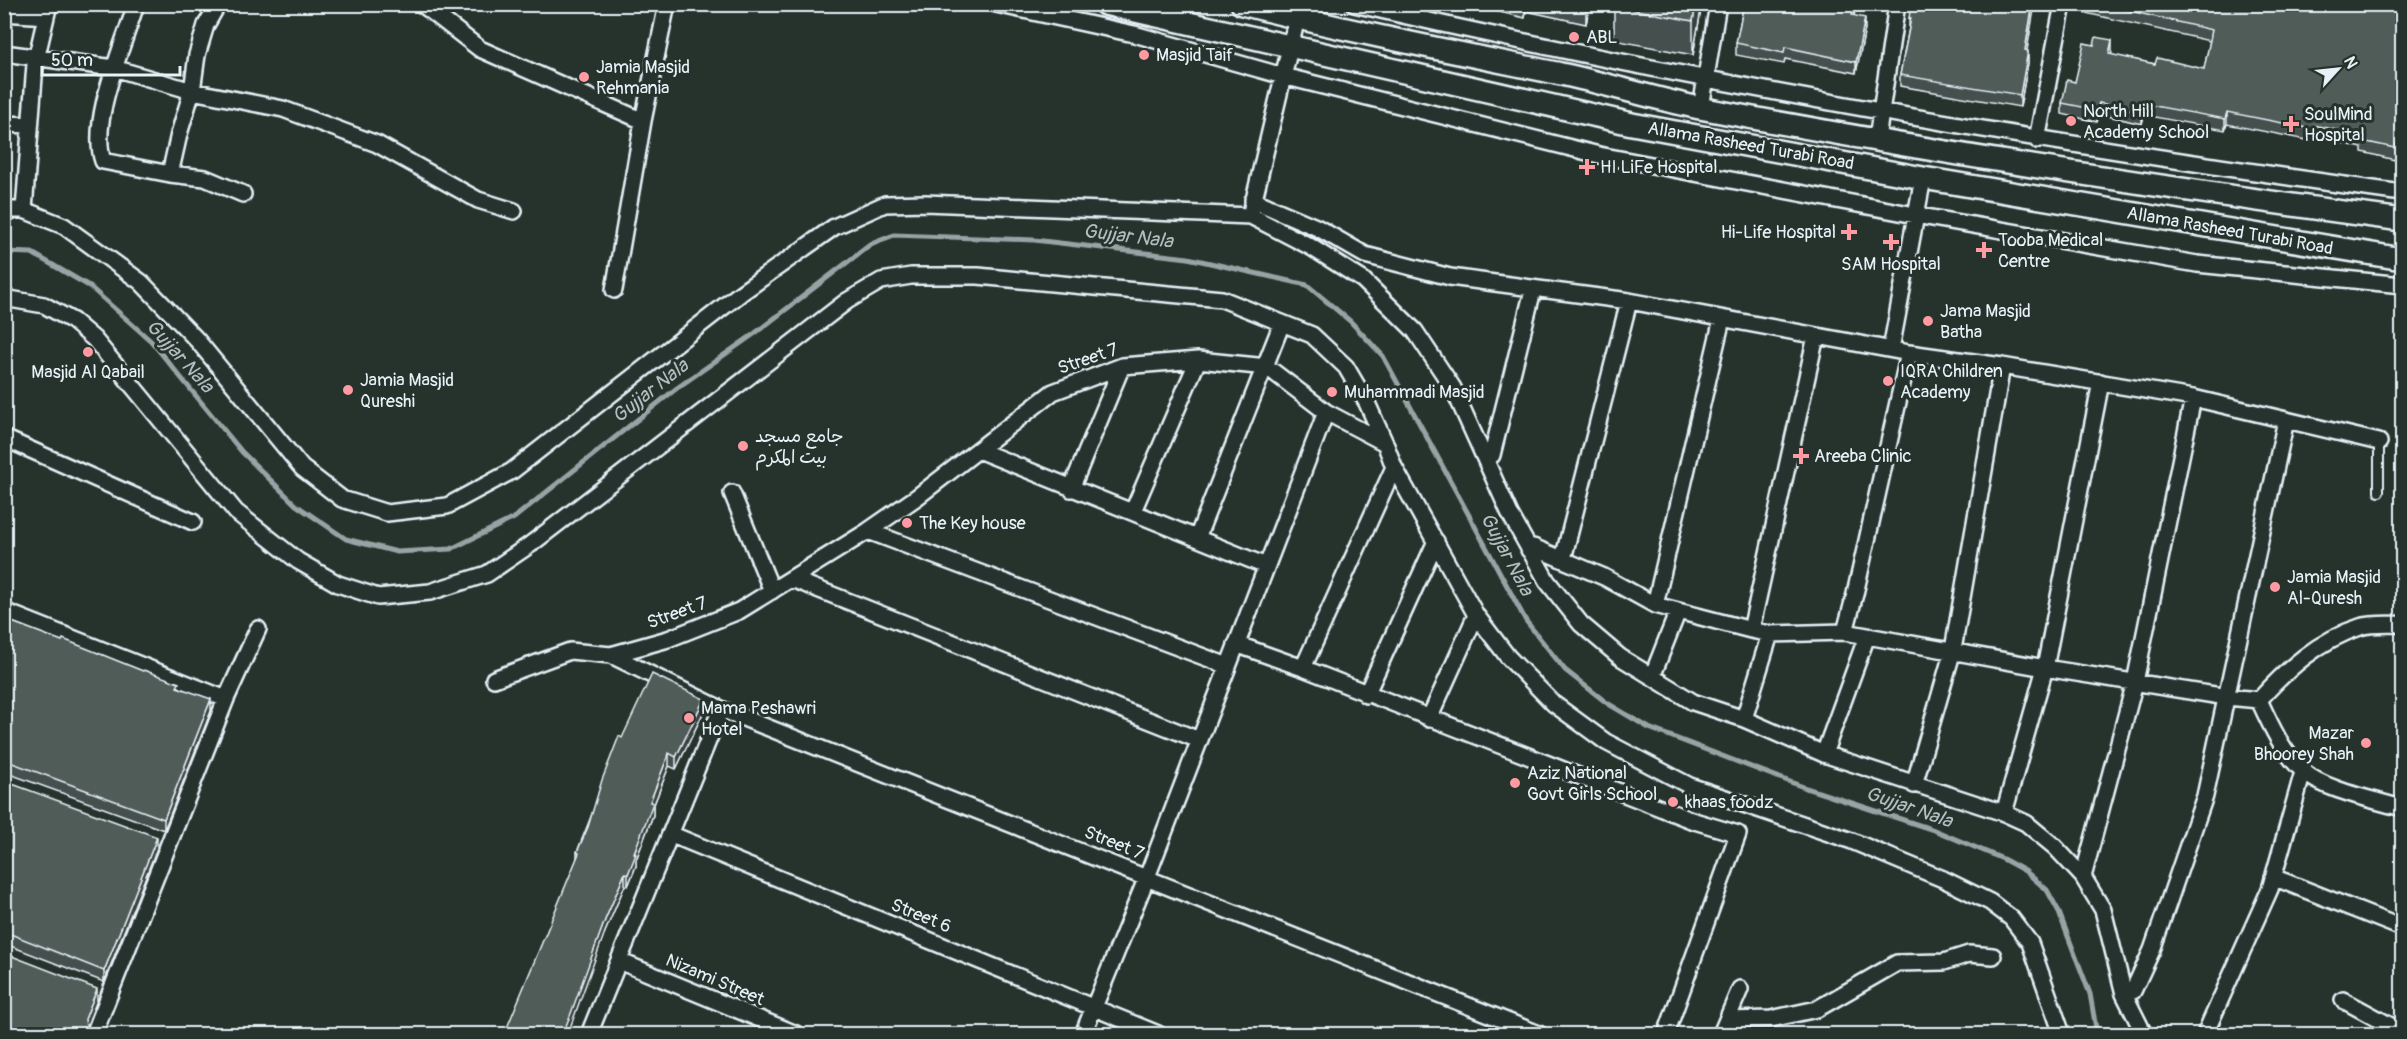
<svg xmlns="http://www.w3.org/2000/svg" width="2407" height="1039" font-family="Pangolin,'Playpen Sans Arabic',sans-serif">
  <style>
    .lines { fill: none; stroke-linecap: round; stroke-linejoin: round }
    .stream { stroke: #98a3a5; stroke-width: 5 }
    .lane-casing { stroke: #e8f1f8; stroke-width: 12 }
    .street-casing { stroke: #e8f1f8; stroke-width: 20 }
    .secondary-casing { stroke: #e8f1f8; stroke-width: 26 }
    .lane { stroke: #26332d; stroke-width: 8 }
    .street { stroke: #26332d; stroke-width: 15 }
    .secondary { stroke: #26332d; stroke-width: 21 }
    .wall { fill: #454f4d; stroke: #e8f1f8; stroke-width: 1.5 }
    .shaded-wall { fill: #38403e; stroke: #e8f1f8; stroke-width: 1.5 }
    .building { fill: #505c59; stroke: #e8f1f8; stroke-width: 1.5 }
    .poi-dot { fill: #ff9aa2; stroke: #26332d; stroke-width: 2 }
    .labels { text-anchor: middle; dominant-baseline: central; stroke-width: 6; stroke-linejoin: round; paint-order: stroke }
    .poi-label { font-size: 18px; fill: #e8f1f8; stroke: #26332d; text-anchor: start }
    .street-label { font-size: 18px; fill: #e8f1f8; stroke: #26332d }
    .water-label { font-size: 20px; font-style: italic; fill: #b3bdc0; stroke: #26332d }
  </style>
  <rect width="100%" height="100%" fill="#26332d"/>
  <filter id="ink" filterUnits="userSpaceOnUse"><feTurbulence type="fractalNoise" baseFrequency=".0167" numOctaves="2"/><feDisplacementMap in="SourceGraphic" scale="12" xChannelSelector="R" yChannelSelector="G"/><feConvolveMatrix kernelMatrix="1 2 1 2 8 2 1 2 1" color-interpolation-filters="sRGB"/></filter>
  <g filter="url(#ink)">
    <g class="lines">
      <!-- stream -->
      <path class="stream" d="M4,252L32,253L89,286L151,341L242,452L296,505L346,539L397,552L451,549L514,518L677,388L754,334L871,244L894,235L1034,240L1188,258L1307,285L1350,321L1383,356L1526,621L1565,670L1607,703L1649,728L1806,788L1934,830L2003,859L2025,871L2047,890L2058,910L2090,994L2097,1034"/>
      <defs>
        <path id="lane" d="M2379,442V492"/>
        <path id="street" d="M136,4C124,45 89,120 103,161L170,174L205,178L243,194
          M422,4L480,49L643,121
          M996,4L1134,34L1283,76L1599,155L1915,215L2197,264L2402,285
          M1354,4C1700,84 2051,145 2402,193
          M4,13L46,16
          M4,53L114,68L192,91L283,109L377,144L478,200L514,211
          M1701,108L1718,4
          M4,124L30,125
          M1877,139L1897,4
          M2037,140L2063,4
          M170,174L179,134L192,91L197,55L206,25L218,4
          M1253,200L1318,228L1365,255L1450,277L1629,301L1909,353L2002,366L2193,398L2379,442
          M1252,208L1297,18
          M4,210H24L64,226L141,282L197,340L302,468L342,499L387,513L447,506L512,471L741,293L834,227L885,204L925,203L1251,216L1311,247L1363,280L1415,331L1453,388L1510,514L1547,581L1581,624L1620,657L1693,702L1744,719L1824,754L2004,813L2026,823L2055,847L2083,877L2103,910L2124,994L2144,1034
          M24,210L35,64L49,4
          M614,290L643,121L667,4
          M4,298L44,305L73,321L94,339L236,512L298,561L338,584L378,597L430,592L487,574L531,544L847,301L881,281L911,276H978L1222,299L1312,335L1346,367L1367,403L1385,443
          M1891,349L1923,178
          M4,438L193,522
          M978,450L1266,566
          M1485,457L1492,455L1533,290
          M1071,489L1122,366
          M732,493L772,591
          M1133,511L1198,360
          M868,531L1228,666
          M1197,538L1282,323
          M1529,550L1533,547L1604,577L1655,605L1751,630L1770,634L1845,632L2045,668L2227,697L2259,700
          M1563,559L1629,301
          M792,579L1199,740
          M1655,605L1722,319
          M4,611L226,699
          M1751,630L1816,336
          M1845,632L1855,594L1909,353
          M1236,644L1303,668L1691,820L1738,834L1666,1034
          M611,655L721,709L1539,1034
          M1303,668L1394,467
          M1652,677L1678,611
          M494,679L570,651L611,655L668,639L739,611L868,531L917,497L1053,392L1122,366L1198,360L1267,367L1326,412L1385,443L1394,467L1476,615L1508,657L1554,704L1606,742L1690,786L1852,841L1943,879L1990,902L2011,918L2030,943L2062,1034
          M1366,695L1436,541
          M2259,700C2270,724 2283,753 2303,771C2323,790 2375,800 2402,808
          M2259,700C2287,669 2319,640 2360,627C2373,623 2389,625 2402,624
          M1429,719L1476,615
          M1744,719L1770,634
          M1824,754L1867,636
          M1914,785L1953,650L2002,366
          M2004,813L2045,668L2101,382
          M670,834L1158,1034
          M2083,877L2135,682L2193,398
          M2273,877L2402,928
          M619,961L796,1034
          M2124,994L2133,991L2152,950L2205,796L2286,420
          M2343,1000L2402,1032
          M1727,1020L1771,1019L1817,1009L1897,963L1944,962L1969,954L1993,956
          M94,1034L226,699L258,629
          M589,1034L721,709
          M1083,1034L1147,877L1326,412
          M1721,1034L1740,989
          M2205,1034L2270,889L2303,772"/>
        <path id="secondary" d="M1105,4L1632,124L1923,178L2402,259
          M1242,4C1347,31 1454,52 1561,74C1609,84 1657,100 1705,109C1936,153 2169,189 2402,220"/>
      </defs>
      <!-- lane casing -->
      <use href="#lane" class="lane-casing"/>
      <!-- street casing -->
      <use href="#street" class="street-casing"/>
      <!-- secondary casing -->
      <use href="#secondary" class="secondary-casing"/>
      <!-- lane -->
      <use href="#lane" class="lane"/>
      <!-- street -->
      <use href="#street" class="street"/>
      <!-- secondary -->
      <use href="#secondary" class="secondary"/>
    </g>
    <!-- wall -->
    <path class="wall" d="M1466,4H1590L1586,24L1526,11L1525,18Z
      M1702,4L1693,55L1614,40V6Z
      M1744,4H1856L1854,16L1865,29L1856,73L1785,59L1784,64L1736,55V43Z
      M2081,4L2403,5V157L2396,155L2395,160L2362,152V148L2313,136L2312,141L2227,124L2225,130L2144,115L2142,124L2099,114L2097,122L2062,114V103L2075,82L2094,45L2112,51L2111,55L2155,64L2204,69L2210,41L2081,12Z
      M1909,18L2027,51L2028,63L2020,107L1900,86V75L1909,28Z
      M4,619L179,687L211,711L164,830L7,773H4Z
      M704,711L676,769L669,766L653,807V815L636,860V866L628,886L625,885L605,932L577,858V852L622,738Z
      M4,781L157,848L104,982L8,945H4Z"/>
    <!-- shaded-wall -->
    <path class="shaded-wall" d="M1525,4H1526L1525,18Z
      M1586,4H1590L1586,24Z
      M1696,4H1702L1693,55V21Z
      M1854,4H1856L1852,27V15Z
      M2033,4H2035L2025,62V50Z
      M1865,18V29L1856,73V62Z
      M2112,40V51L2109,66V54Z
      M2028,51V63L2020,107V95Z
      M2099,103V114L2097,122V110Z
      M2144,104V115L2142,124V112Z
      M2227,112V124L2225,130V119Z
      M211,699V711L164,830V819Z
      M704,699V711L676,769V757Z
      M669,753V766L653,807V815L636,860V866L628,886V874L650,802Z
      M157,837V848L104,982V971Z
      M625,873V885L605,932L570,1028L567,1035H562L605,920Z
      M97,989V1000L86,1028V1035H83L85,1019Z"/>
    <!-- building -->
    <path class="building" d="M1614,4H1696L1693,21L1614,6Z
      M1744,4H1854L1852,15L1865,18L1856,62L1785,47L1784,53L1736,43Z
      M1911,4H2033L2025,50L2028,51L2020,95L1900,75L1911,18H1909Z
      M2100,4L2403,5V145L2396,144L2395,148L2362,141L2363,136L2313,125L2312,129L2227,112L2225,119L2144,104L2142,112L2099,103L2097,110L2062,103L2067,80L2075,82L2084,43L2094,45L2096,37L2112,40L2109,54L2155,64L2157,58L2204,69L2212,30Z
      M4,619L62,641L63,639L143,671L144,670L179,683L177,687L211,699L164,819L7,761H4Z
      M652,674L704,699L676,757L669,753L650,802L653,803L634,853L636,854L628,874L625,873L605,920L570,1016L562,1035H504L579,853L577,852L588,827L602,780L619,736L622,738Z
      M4,781L157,837L104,971L8,933H4Z
      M4,953L97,989L85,1019L86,1028L83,1035H4Z"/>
  </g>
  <!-- markers -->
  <g class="poi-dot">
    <circle cx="1574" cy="37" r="6"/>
    <circle cx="1144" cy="55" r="6"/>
    <circle cx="584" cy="77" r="6"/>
    <circle cx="2071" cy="121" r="6"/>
    <path d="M2288 115h6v6h6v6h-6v6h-6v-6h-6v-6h6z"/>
    <path d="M1584 158h6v6h6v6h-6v6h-6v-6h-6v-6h6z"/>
    <path d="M1846 223h6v6h6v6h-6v6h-6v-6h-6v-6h6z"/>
    <path d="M1888 233h6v6h6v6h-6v6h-6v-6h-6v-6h6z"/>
    <path d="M1981 241h6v6h6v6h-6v6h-6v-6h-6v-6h6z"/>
    <circle cx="1928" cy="321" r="6"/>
    <circle cx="88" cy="352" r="6"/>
    <circle cx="1888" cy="381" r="6"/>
    <circle cx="348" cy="390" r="6"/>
    <circle cx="1332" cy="392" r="6"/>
    <circle cx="743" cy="446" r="6"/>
    <path d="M1798 447h6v6h6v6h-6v6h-6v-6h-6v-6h6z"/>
    <circle cx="907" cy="523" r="6"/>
    <circle cx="2275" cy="587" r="6"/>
    <circle cx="689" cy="718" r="6"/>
    <circle cx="2366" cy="743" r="6"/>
    <circle cx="1515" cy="783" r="6"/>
    <circle cx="1673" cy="802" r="6"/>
  </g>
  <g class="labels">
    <!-- poi labels -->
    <g class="poi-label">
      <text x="1586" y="37">ABL</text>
      <text x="1156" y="55">Masjid Taif</text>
      <text x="596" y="67">Jamia Masjid<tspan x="596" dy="21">Rehmania</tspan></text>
      <text x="2083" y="111">North Hill<tspan x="2083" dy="21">Academy School</tspan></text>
      <text x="2304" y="114">SoulMind<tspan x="2304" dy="21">Hospital</tspan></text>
      <text x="1600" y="167">HI LiFe Hospital</text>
      <text x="1836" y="232" text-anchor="end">Hi-Life Hospital</text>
      <text x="1998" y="240">Tooba Medical<tspan x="1998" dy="21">Centre</tspan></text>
      <text x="1891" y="264" text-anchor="middle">SAM Hospital</text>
      <text x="1940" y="311">Jama Masjid<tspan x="1940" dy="21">Batha</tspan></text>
      <text x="1900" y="371">IQRA Children<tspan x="1900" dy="21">Academy</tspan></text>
      <text x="88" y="372" text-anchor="middle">Masjid Al Qabail</text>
      <text x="360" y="380">Jamia Masjid<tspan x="360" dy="21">Qureshi</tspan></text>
      <text x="1344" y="392">Muhammadi Masjid</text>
      <text x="755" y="436">جامع مسجد<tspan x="755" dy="21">بیت المکرم</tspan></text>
      <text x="1814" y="456">Areeba Clinic</text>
      <text x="919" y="523">The Key house</text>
      <text x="2287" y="577">Jamia Masjid<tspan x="2287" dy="21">Al-Quresh</tspan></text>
      <text x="701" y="708">Mama Peshawri<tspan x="701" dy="21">Hotel</tspan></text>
      <text x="2354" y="733" text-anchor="end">Mazar<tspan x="2354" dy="21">Bhoorey Shah</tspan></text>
      <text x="1527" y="773">Aziz National<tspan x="1527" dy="21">Govt Girls School</tspan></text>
      <text x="1685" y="802">khaas foodz</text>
    </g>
    <!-- street labels -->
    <g class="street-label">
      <text transform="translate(1751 146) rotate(10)">Allama Rasheed Turabi Road</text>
      <text transform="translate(2230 231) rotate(10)">Allama Rasheed Turabi Road</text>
      <text transform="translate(1088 359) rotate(-19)">Street 7</text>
      <text transform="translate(677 613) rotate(-20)">Street 7</text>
      <text transform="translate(1114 843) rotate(22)">Street 7</text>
      <text transform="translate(921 916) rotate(22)">Street 6</text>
      <text transform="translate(715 980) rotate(23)">Nizami Street</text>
    </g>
    <!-- water labels -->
    <g class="water-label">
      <text transform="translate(1128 236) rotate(7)">Gujjar Nala</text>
      <text transform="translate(180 356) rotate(48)">Gujjar Nala</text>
      <text transform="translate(650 391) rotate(-38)">Gujjar Nala</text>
      <text transform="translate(1507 554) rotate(62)">Gujjar Nala</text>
      <text transform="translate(1909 807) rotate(19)">Gujjar Nala</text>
    </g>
  </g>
  <!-- margin -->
  <rect width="2407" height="1039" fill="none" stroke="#26332d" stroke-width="24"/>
  <rect x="12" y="12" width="2383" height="1015" fill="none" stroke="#e8f1f8" stroke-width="2" filter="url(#ink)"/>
  <!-- north arrow -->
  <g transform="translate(2338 69) rotate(63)" stroke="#26332d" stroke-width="4.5" paint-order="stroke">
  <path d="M0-4.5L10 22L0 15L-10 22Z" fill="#e8f1f8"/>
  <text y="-9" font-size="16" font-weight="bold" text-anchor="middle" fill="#e8f1f8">N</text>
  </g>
  <!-- scale -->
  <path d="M42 66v9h138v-9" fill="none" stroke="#e8f1f8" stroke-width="3"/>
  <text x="51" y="66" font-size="18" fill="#e8f1f8" stroke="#26332d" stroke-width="4.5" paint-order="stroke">50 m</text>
</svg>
